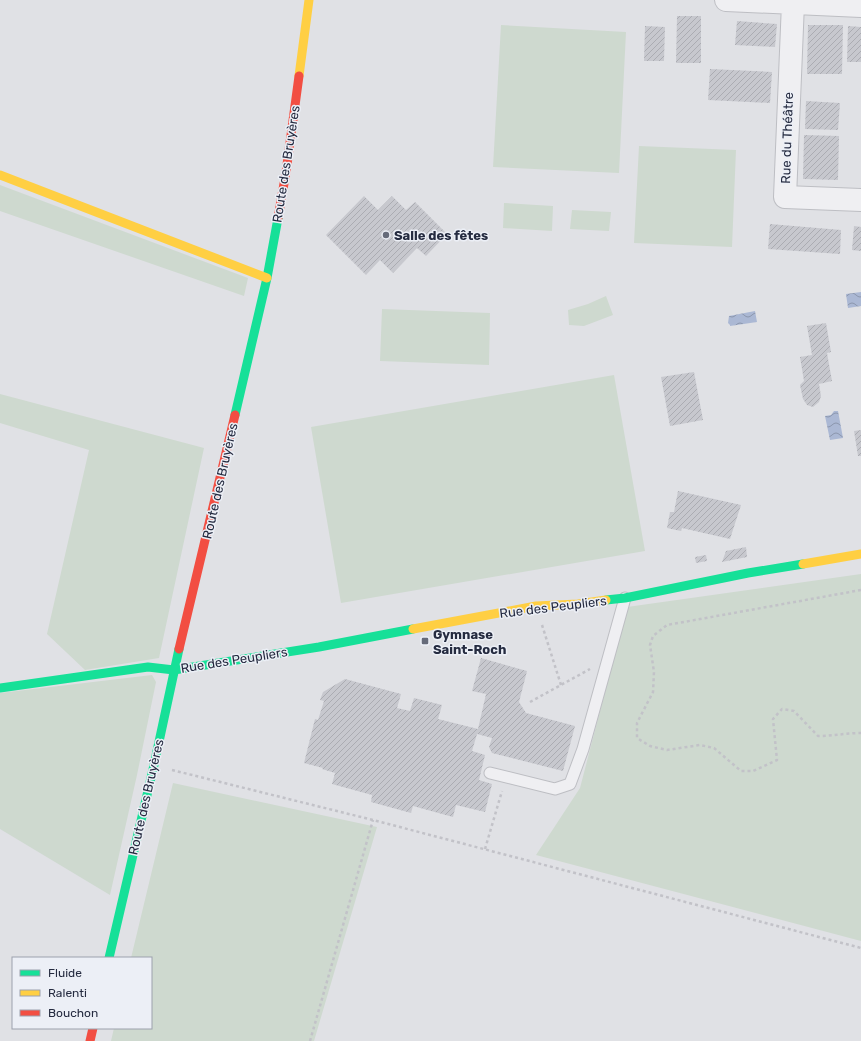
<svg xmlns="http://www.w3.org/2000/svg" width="861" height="1041" font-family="Rubik,sans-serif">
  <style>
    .green { fill: #ced9cf }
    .water { fill: url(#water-waves) }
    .building { fill: url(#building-hatch) }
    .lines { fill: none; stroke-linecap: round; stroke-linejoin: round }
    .lane-casing { stroke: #bdbec3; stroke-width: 13 }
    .street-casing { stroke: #bdbec3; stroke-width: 24 }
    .path { stroke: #c2c2c8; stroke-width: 2.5; stroke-dasharray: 3 3; stroke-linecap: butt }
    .lane { stroke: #efeff2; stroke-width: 11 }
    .street { stroke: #efeff2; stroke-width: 22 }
    .fast { stroke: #16e098; stroke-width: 9 }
    .slow { stroke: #ffcf43; stroke-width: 9 }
    .jam { stroke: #f24e42; stroke-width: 9 }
    .poi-dot { fill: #666b7a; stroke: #eceff6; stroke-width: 1.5 }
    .labels { text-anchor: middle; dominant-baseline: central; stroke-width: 3; stroke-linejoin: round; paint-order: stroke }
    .street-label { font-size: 13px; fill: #252b40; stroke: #eceff6 }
    .poi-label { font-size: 13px; font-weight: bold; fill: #252b40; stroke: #eceff6; text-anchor: start }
  </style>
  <defs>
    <pattern id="water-waves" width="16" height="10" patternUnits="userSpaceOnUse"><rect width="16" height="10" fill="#abb8d4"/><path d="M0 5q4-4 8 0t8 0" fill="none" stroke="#8b96ad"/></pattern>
    <pattern id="building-hatch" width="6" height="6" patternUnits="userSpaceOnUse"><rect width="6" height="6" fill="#c7c8ce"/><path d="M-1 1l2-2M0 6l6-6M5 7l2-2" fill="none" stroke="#abacb2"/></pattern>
  </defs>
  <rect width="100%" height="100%" fill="#e0e1e5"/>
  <!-- green -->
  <path class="green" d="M501,25L626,32L619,173L493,167Z
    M639,146L736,150L732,247L634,243Z
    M0,185L248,278L244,296L0,211Z
    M504,203L553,206L552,231L503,228Z
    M572,210L611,212L609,231L570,229Z
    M606,296L613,315L584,326L569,325L568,310L588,304Z
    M382,309L490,313L489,365L380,361Z
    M614,375L645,551L341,603L311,427Z
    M0,394L204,448L159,658L85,670L47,634L89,450L0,423Z
    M861,574V941L536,855L580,788L627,607Z
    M152,675L156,682L137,775L110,895L0,829V693Z
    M173,783L377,827L314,1041H111L114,1028H151V958H131Z"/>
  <!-- water -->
  <path class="water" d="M861,292V306L848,308L846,294Z
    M755,311L757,322L730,326V325L728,323L729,316Z
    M834,411H838L843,438L830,440L825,416L831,415Z"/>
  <!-- building -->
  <path class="building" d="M677,16H701V63H676Z
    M737,21L777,24L775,47L735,45Z
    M808,25H843L842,74H807Z
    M645,26L665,27L664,61H644Z
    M848,26L861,27V62H847Z
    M710,69L772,72L770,103L708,100Z
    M806,101L840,103L838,130L805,129Z
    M804,135L839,136L838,180L803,179Z
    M364,196L378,210L392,196L406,210L415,202L447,234L426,256L417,248L393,273L380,260L366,275L326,235Z
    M770,224L841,230L840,254L768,249Z
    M854,226L861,227V251L852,250Z
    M826,323L831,352L827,353L832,381L819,384L821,396L819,402L813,407L807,405L803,399L800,385L804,381L800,357L812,355L807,326Z
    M694,372L703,420L670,426L661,377Z
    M861,430V456H858L854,431Z
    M678,491L741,505L730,539L682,528L681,531L667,528L670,512H674Z
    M746,547L747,557L722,562L726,551Z
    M706,555L707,561L696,563L695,557Z
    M481,658L527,671L519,702L526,713L575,726L563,771L492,753L489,747L492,738L477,734L472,751L485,755L479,780L492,784L485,812L456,805L453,817L413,806L411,813L371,802L372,795L332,784L335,773L322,769L323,768L304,763L315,719L318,720L324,701L320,700L323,692L345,679L401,694L397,708L410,711L414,698L442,705L438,719L478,729L486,694L472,691Z"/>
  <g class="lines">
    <defs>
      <path id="lane" d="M490,773L555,789L570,784L583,749L625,598"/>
      <path id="street" d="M726,0L861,6
        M793,3L785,197L861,200"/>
    </defs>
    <!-- lane casing -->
    <use href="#lane" class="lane-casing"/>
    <!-- street casing -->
    <use href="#street" class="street-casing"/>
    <!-- path -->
    <path class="path" d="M861,590L667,625L653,636L650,645L654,672L653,692L637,723V738L650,746L667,750L700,745L714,748L741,771H753L777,760L773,719L782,709L794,711L818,736C833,736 846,733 861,733
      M542,625L561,685
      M530,702L590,669
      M172,770L373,820L861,948
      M485,849L502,791
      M310,1041L373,820"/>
    <!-- lane -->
    <use href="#lane" class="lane"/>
    <!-- street -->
    <use href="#street" class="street"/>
    <!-- fast -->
    <path class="fast" d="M235,415L267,278L278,218
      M606,600L625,598L748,573L803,564
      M0,688L148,667L174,670L319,647L413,629
      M109,958L154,765L179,649"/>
    <!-- slow -->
    <path class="slow" d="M299,76L309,0
      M0,175L267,278
      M803,564L861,554
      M413,629L536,606L578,604L606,600"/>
    <!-- jam -->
    <path class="jam" d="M278,218L286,172L299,76
      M179,649L235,415
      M90,1041L93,1028"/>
  </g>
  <!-- markers -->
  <g class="poi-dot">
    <circle cx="386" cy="235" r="4"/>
    <rect x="421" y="637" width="8" height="8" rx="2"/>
  </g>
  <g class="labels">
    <!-- street labels -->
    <g class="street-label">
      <text transform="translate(787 138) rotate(-88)">Rue du Théâtre</text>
      <text transform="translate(286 164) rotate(-81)">Route des Bruyères</text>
      <text transform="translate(220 481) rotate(-77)">Route des Bruyères</text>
      <text transform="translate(553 607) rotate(-7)">Rue des Peupliers</text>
      <text transform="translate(234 660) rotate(-9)">Rue des Peupliers</text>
      <text transform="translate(146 797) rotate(-77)">Route des Bruyères</text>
    </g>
    <!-- poi labels -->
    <g class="poi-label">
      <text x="394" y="235">Salle des fêtes</text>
      <text x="433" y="634">Gymnase<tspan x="433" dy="15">Saint-Roch</tspan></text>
    </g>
  </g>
  <!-- legend -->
  <rect x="12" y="957" width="140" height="72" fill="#eceff6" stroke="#9ca1ad"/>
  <rect x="20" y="970" width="20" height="6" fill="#16e098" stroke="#9ca1ad"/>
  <text x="48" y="977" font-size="12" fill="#252b40">Fluide</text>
  <rect x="20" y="990" width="20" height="6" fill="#ffcf43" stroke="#9ca1ad"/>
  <text x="48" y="997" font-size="12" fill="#252b40">Ralenti</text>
  <rect x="20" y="1010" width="20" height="6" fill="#f24e42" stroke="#9ca1ad"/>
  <text x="48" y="1017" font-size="12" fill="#252b40">Bouchon</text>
</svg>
